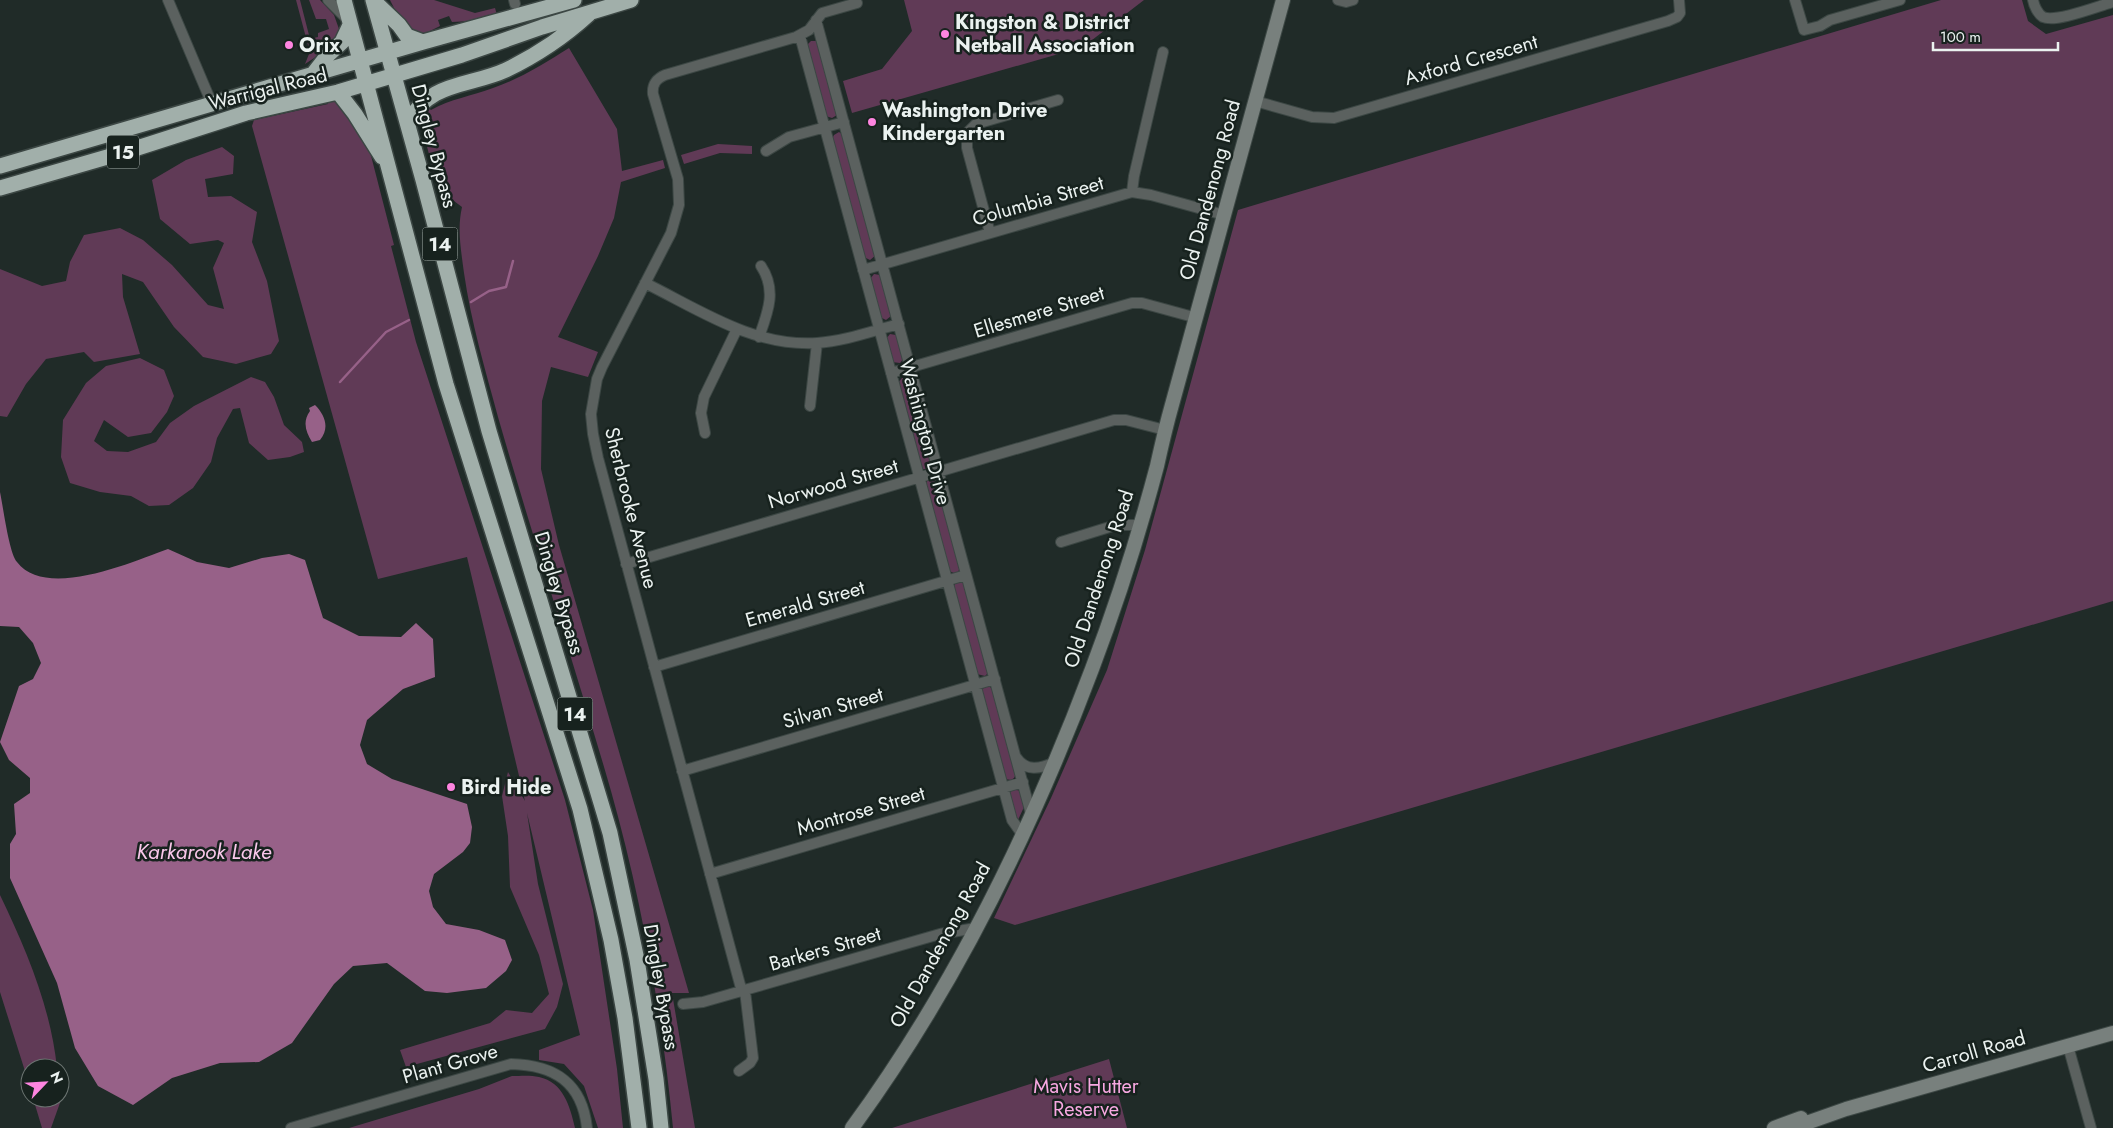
<svg xmlns="http://www.w3.org/2000/svg" width="2113" height="1128" font-family="Jost,sans-serif">
  <style>
    .green { fill: #603a56 }
    .water { fill: #976188 }
    .lines { fill: none; stroke-linecap: round; stroke-linejoin: round }
    .stream { stroke: #976188; stroke-width: 2.5 }
    .street-casing { stroke: #3c4744; stroke-width: 12 }
    .secondary-casing { stroke: #3c4744; stroke-width: 16 }
    .highway-casing { stroke: #3c4744; stroke-width: 18 }
    .street { stroke: #5b615f; stroke-width: 10 }
    .secondary { stroke: #78807d; stroke-width: 14 }
    .highway { stroke: #a1afaa; stroke-width: 15 }
    .poi-dot { fill: #fe85e0; stroke: #17221e; stroke-width: 2 }
    .labels { text-anchor: middle; dominant-baseline: central; stroke-width: 5; stroke-linejoin: round; paint-order: stroke }
    .shield { fill: #17221e; stroke: #abb4b1; stroke-width: 1 }
    .shield-label { font-size: 19px; font-weight: bold; fill: #ebf2f0 }
    .poi-label { font-size: 20px; font-weight: bold; fill: #ebf2f0; stroke: #17221e; text-anchor: start }
    .street-label { font-size: 20px; fill: #ebf2f0; stroke: #17221e }
    .park-label { font-size: 20px; fill: #f8a8e2; stroke: #17221e }
    .water-label { font-size: 21px; font-style: italic; fill: #fac8eb; stroke: #17221e }
  </style>
  <rect width="100%" height="100%" fill="#202b28"/>
  <!-- green -->
  <path class="green" d="M296,0H300L310,39L318,37V33L329,29L326,19H316L309,0H320L334,15L339,29L331,47L305,64L311,49H309Z
    M390,0H434L475,13L495,8L497,15L471,21L452,22L449,16L438,20L440,26L428,32L415,35L398,16Z
    M904,0H1144L1083,47L852,113L843,81L882,69L912,31Z
    M1941,0H2022L2028,21L2046,34L2113,15V601L1015,925L994,918L1051,798L1107,670L1145,550L1238,210Z
    M811,41H817L837,115L832,118L826,116L807,45Z
    M569,48L617,129L622,171L663,160L665,168L621,182L614,218L598,256L558,337L598,352L588,377L551,367L542,401L541,469L559,545L689,993H672L695,1128H673C662,1014 642,901 611,791C575,666 534,542 498,417C485,369 471,322 464,273C461,250 457,229 462,207L438,189L424,135L418,123V117L425,105L431,110C450,99 472,96 493,88C520,79 545,63 569,48Z
    M333,101L338,102L368,144L394,245L391,246L416,342L565,800L593,910L617,1069L623,1128H598L584,1086L564,1064L539,1060V1050L580,1035L527,813L538,884L563,984L557,1007L545,1029L406,1067L400,1050L490,1023L506,1010L532,1013L549,994L539,955L510,887L508,836L502,796L508,772L525,801L467,557L378,579L252,126L254,120L328,104L327,102Z
    M839,132L843,135L876,255L870,260L864,257L832,139L834,135Z
    M718,144L752,146V154L720,153L684,164L681,155Z
    M222,147L234,156L233,174L205,179L208,197L231,196L257,212L252,242L267,281L279,341L271,354L236,364L203,357L174,327L143,282L122,274L123,297L140,354L94,362L84,352L46,359L26,384L7,417L0,416V269L42,286L66,281L70,262L84,235L120,228L143,240L172,265L208,305L224,309L213,268L224,243L218,240L190,244L160,219L152,180L186,160Z
    M874,274L880,275L891,316L886,320L880,317L870,279Z
    M890,334L896,335L904,358L900,363L892,362L886,339Z
    M140,358L164,370L174,396L167,412L151,433L128,437L104,420L94,441L107,451L128,452L156,442L170,423L194,406L251,377L265,382L274,397L284,425L302,442L304,452L290,457L268,460L249,443L240,408L233,409L217,438L211,462L193,488L169,505L149,506L131,496L100,492L70,483L61,457L63,420L86,383L106,366Z
    M902,378H908L932,467L929,469H922L898,383Z
    M932,478L935,479L960,568L958,572L954,573L949,571L925,485L927,481Z
    M960,582L963,583L988,673L985,676L977,674L953,588L955,584Z
    M988,686L993,689L1016,774L1014,778L1011,780L1005,779L982,689Z
    M1013,789L1020,791L1024,807L1018,820L1009,794Z
    M0,895C26,949 51,1008 57,1068H30V1087L0,992Z
    M1109,1059L1127,1128H892Z
    M512,1076C520,1076 531,1075 539,1077C563,1082 570,1106 575,1128H349L479,1089Z
    M60,1092L61,1100L51,1128H42L33,1098H60Z"/>
  <!-- water -->
  <path class="water" d="M315,405C325,415 330,428 320,440L312,442C306,432 302,422 310,411L309,408Z
    M0,492C3,506 9,553 17,562C46,600 132,562 168,549L197,562L229,568L262,558L289,554L305,560L323,618L359,636L401,637L416,623L433,639L435,677L403,689L367,720L360,745L367,764L392,779L467,804L472,827L470,843L463,852L434,874L429,891L433,907L446,924L479,930L505,940L512,960L506,971L486,988L447,993L425,991L387,963L353,966L334,984L292,1043L259,1062L220,1063L172,1078L133,1105L98,1086L75,1048L57,983L10,878V844L16,834L14,804L30,793V778L9,760L0,742L19,686L33,679L41,663L33,643L19,627L0,626Z"/>
  <g class="lines">
    <!-- stream -->
    <path class="stream" d="M471,302L489,291L506,287L513,261
      M340,382L386,332L409,320"/>
    <defs>
      <path id="street" d="M168,0L212,104
        M328,0L349,21
        M514,0L515,4
        M1338,0L1346,2L1353,0
        M1795,0L1804,30L1820,26L1830,20L1900,0
        M2033,0C2034,6 2038,14 2043,17C2056,23 2098,6 2113,2
        M816,20L1031,814
        M800,36L1012,820L1022,834
        M1255,101L1312,117L1334,118L1668,21L1677,17L1680,13L1679,0
        M766,151L789,137L844,122
        M1132,192L1134,176L1163,52
        M990,233L967,148V133L976,124L1058,100
        M863,270L1132,192L1151,195L1224,215
        M645,283C700,310 753,347 817,343C845,341 872,331 899,324
        M759,337C768,312 777,290 761,266
        M891,373L1132,303H1142L1197,318
        M810,406L817,343
        M705,433L701,413L704,397L737,329
        M1061,542L1116,525H1139
        M626,564L1114,420H1126L1165,430
        M654,667L966,575
        M1016,757C1026,772 1040,769 1055,762
        M682,771L995,679
        M710,874L1023,782
        M742,992L598,458L593,434L591,414L597,379L602,367L671,233L679,205L678,179L653,94C652,84 656,79 665,75L796,37L809,30L822,13L857,3
        M683,1004L703,1002L940,934L976,928
        M2068,1046L2091,1128
        M739,1071L750,1063L753,1058L745,991
        M291,1128L511,1064C554,1065 582,1082 587,1128"/>
      <path id="secondary" d="M852,1128C953,990 1032,829 1092,669C1117,603 1139,534 1157,466C1161,448 1165,430 1170,412C1208,275 1245,137 1283,0
        M1774,1128L1801,1118
        M1792,1128L1846,1109L2113,1033"/>
      <path id="highway" d="M344,0L446,384L580,809L611,940L625,1018L639,1128
        M373,0L423,180L489,431L610,833L637,960L656,1079L661,1128
        M375,2L399,25L407,36L423,42
        M313,74L327,56L342,42L350,25
        M338,92L355,114L382,157
        M408,123C429,81 469,87 506,70C537,55 564,37 589,14
        M0,166L423,42L574,0
        M0,188L128,151L246,113L338,92L462,55L542,27L631,0"/>
    </defs>
    <!-- street casing -->
    <use href="#street" class="street-casing"/>
    <!-- secondary casing -->
    <use href="#secondary" class="secondary-casing"/>
    <!-- highway casing -->
    <use href="#highway" class="highway-casing"/>
    <!-- street -->
    <use href="#street" class="street"/>
    <!-- secondary -->
    <use href="#secondary" class="secondary"/>
    <!-- highway -->
    <use href="#highway" class="highway"/>
  </g>
  <!-- markers -->
  <g class="poi-dot">
    <circle cx="945" cy="34" r="5"/>
    <circle cx="289" cy="45" r="5"/>
    <circle cx="872" cy="122" r="5"/>
    <circle cx="451" cy="787" r="5"/>
  </g>
  <g class="labels">
    <!-- shield labels -->
    <g class="shield">
      <rect x="107" y="135.5" width="32" height="33" rx="4"/>
      <rect x="422.5" y="227.5" width="35" height="33" rx="4"/>
      <rect x="557.5" y="697.5" width="35" height="33" rx="4"/>
    </g>
    <g class="shield-label">
      <text x="123" y="152">15</text>
      <text x="440" y="244">14</text>
      <text x="575" y="714">14</text>
    </g>
    <!-- poi labels -->
    <g class="poi-label">
      <text x="955" y="22">Kingston &amp; District<tspan x="955" dy="23">Netball Association</tspan></text>
      <text x="299" y="45">Orix</text>
      <text x="882" y="110">Washington Drive<tspan x="882" dy="23">Kindergarten</tspan></text>
      <text x="461" y="787">Bird Hide</text>
    </g>
    <!-- street labels -->
    <g class="street-label">
      <text transform="translate(1471 60) rotate(-16)">Axford Crescent</text>
      <text transform="translate(268 89) rotate(-14)">Warrigal Road</text>
      <text transform="translate(434 146) rotate(75)">Dingley Bypass</text>
      <text transform="translate(1210 190) rotate(-75)">Old Dandenong Road</text>
      <text transform="translate(1038 201) rotate(-16)">Columbia Street</text>
      <text transform="translate(1039 312) rotate(-17)">Ellesmere Street</text>
      <text transform="translate(925 432) rotate(75)">Washington Drive</text>
      <text transform="translate(833 484) rotate(-16)">Norwood Street</text>
      <text transform="translate(631 508) rotate(76)">Sherbrooke Avenue</text>
      <text transform="translate(1099 579) rotate(-72)">Old Dandenong Road</text>
      <text transform="translate(559 593) rotate(73)">Dingley Bypass</text>
      <text transform="translate(805 604) rotate(-16)">Emerald Street</text>
      <text transform="translate(833 708) rotate(-16)">Silvan Street</text>
      <text transform="translate(861 811) rotate(-16)">Montrose Street</text>
      <text transform="translate(940 945) rotate(-61)">Old Dandenong Road</text>
      <text transform="translate(825 949) rotate(-16)">Barkers Street</text>
      <text transform="translate(661 987) rotate(80)">Dingley Bypass</text>
      <text transform="translate(1974 1052) rotate(-16)">Carroll Road</text>
      <text transform="translate(450 1064) rotate(-16)">Plant Grove</text>
    </g>
    <!-- park labels -->
    <g class="park-label">
      <text x="1086" y="1086">Mavis Hutter<tspan x="1086" dy="23">Reserve</tspan></text>
    </g>
    <!-- water labels -->
    <g class="water-label">
      <text x="204" y="852">Karkarook Lake</text>
    </g>
  </g>
  <!-- north arrow -->
  <g transform="translate(45 1083) rotate(65)"><circle r="24" fill="#17221e" stroke="#6c7572"/>
  <path d="M0-4L9 19L0 12L-9 19Z" fill="#fe85e0"/>
  <text y="-8" font-size="14" font-weight="bold" text-anchor="middle" fill="#ebf2f0">N</text>
  </g>
  <!-- scale -->
  <path d="M1933 42v8h125v-8" fill="none" stroke="#ebf2f0" stroke-width="2.5"/>
  <text x="1940" y="42" font-size="15" fill="#ebf2f0" stroke="#17221e" stroke-width="4" paint-order="stroke">100 m</text>
</svg>
